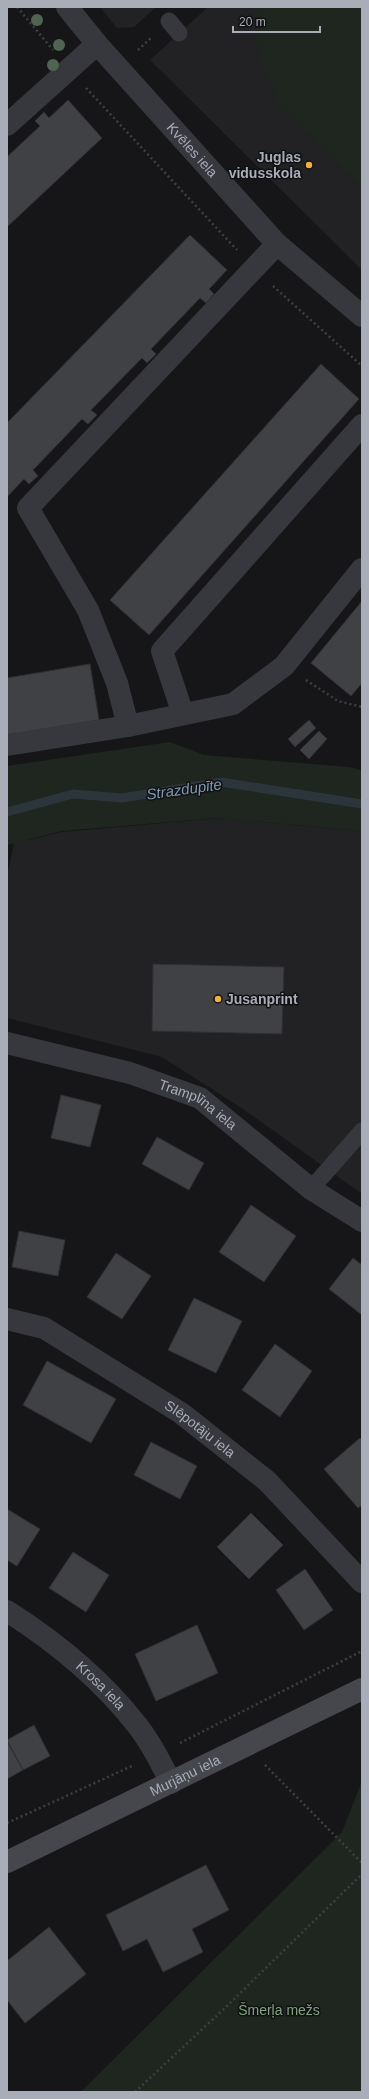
<svg xmlns="http://www.w3.org/2000/svg" width="369" height="2099" font-family="Arial,sans-serif">
  <style>
    .built { fill: #222225 }
    .green { fill: #1e261f }
    .lines { fill: none; stroke-linecap: round; stroke-linejoin: round }
    .stream { stroke: #2c353c; stroke-width: 9 }
    .building { fill: #404145; stroke: #303034 }
    .path { stroke: #3d3f44; stroke-width: 2.5; stroke-dasharray: 2 3; stroke-linecap: butt }
    .lane { stroke: #37383d; stroke-width: 17 }
    .street { stroke: #37383d; stroke-width: 22 }
    .secondary { stroke: #45474d; stroke-width: 22 }
    .tree { fill: #506452 }
    .poi-dot { fill: #f2b134; stroke: #111113; stroke-width: 1.5 }
    .labels { text-anchor: middle; dominant-baseline: central; stroke-width: 3; stroke-linejoin: round; paint-order: stroke }
    .street-label { font-size: 14px; fill: #a8adb8; stroke: #111113 }
    .poi-label { font-size: 14px; font-weight: bold; fill: #a8adb8; stroke: #111113; text-anchor: end }
    .park-label { font-size: 14px; fill: #7fa381; stroke: #111113 }
    .water-label { font-size: 15px; font-style: italic; fill: #7f9bb3; stroke: #111113 }
  </style>
  <rect width="100%" height="100%" fill="#161618"/>
  <!-- built -->
  <path class="built" d="M100,7H156L134,27L117,28Z
    M208,7H362V270L150,60Z
    M219,818L362,831V1194L243,1109L162,1057L7,1018V876L14,843L62,832Z"/>
  <!-- green -->
  <path class="green" d="M258,7H362V187L275,103L278,97C262,66 250,43 258,7Z
    M170,742L204,755L349,767L362,770V831L218,818L62,831L7,845V766Z
    M362,1781V2092H81L342,1832Z"/>
  <g class="lines">
    <!-- stream -->
    <path class="stream" d="M7,812L73,794L122,798L221,782L362,804"/>
  </g>
  <!-- building -->
  <path class="building" d="M68,100L102,138L7,227V157L40,126L35,121L44,112L49,118Z
    M190,235L227,270L209,289L214,294L206,303L200,298L151,349L156,354L147,363L142,358L91,410L97,415L88,424L82,419L33,470L38,476L29,484L24,479L7,497V423Z
    M321,364L359,399L149,635L110,600Z
    M362,601V683L351,696L311,663Z
    M90,664L99,720L7,735V678Z
    M309,720L316,728L295,747L288,739Z
    M319,731L327,739L309,759L300,750Z
    M153,964L284,967L282,1034L152,1031Z
    M61,1095L101,1105L90,1147L51,1138Z
    M157,1137L204,1163L189,1190L142,1164Z
    M251,1205L296,1236L264,1282L219,1252Z
    M19,1231L65,1240L58,1276L12,1267Z
    M116,1253L151,1276L122,1319L87,1297Z
    M353,1258L362,1265V1315L329,1289Z
    M194,1298L242,1321L216,1373L168,1350Z
    M275,1344L312,1371L280,1417L242,1390Z
    M47,1361L116,1399L91,1443L23,1405Z
    M360,1438L362,1440V1505L358,1508L324,1469Z
    M151,1442L197,1466L180,1499L134,1475Z
    M7,1509L40,1529L17,1566L7,1560Z
    M251,1513L283,1545L249,1579L217,1547Z
    M73,1552L109,1575L86,1612L49,1588Z
    M305,1569L333,1610L304,1630L276,1590Z
    M197,1625L218,1673L156,1701L135,1654Z
    M34,1725L50,1756L23,1770L7,1740Z
    M7,1741L23,1770L7,1779Z
    M206,1865L229,1910L192,1929L203,1952L163,1972L147,1939L123,1951L106,1915Z
    M49,1927L86,1974L25,2023L7,2000V1961Z"/>
  <g class="lines">
    <!-- path -->
    <path class="path" d="M17,7L53,50
      M138,50L152,37
      M86,88L237,250
      M273,286L362,366
      M306,680L338,701L362,707
      M180,1743L362,1651
      M265,1765L362,1863
      M7,1823L132,1766
      M135,2092L226,2007L362,1874"/>
    <!-- lane -->
    <path class="lane" d="M169,21L179,33
      M311,1189L362,1131"/>
    <!-- street -->
    <g class="street">
      <path id="s1" d="M67,7L97,44L277,244L362,316"/>
      <path d="M7,125L97,44"/>
      <path d="M183,714L162,651L362,425"/>
      <path d="M128,726L117,683L88,610L28,508L277,244"/>
      <path d="M7,745L128,726L233,704L284,666L362,569"/>
      <path id="s2" d="M7,1043L130,1073L200,1098L311,1189L362,1221"/>
      <path id="s3" d="M7,1319L44,1328L181,1413L267,1481L362,1582"/>
      <path id="s4" d="M7,1611C56,1642 101,1679 137,1725C151,1743 161,1763 171,1783"/>
    </g>
    <!-- secondary -->
    <path class="secondary" id="s5" d="M7,1862L362,1689"/>
  </g>
  <!-- trees -->
  <g class="tree">
    <circle cx="37" cy="20" r="6"/>
    <circle cx="59" cy="45" r="6"/>
    <circle cx="53" cy="65" r="6"/>
  </g>
  <!-- markers -->
  <g class="poi-dot">
    <circle cx="309" cy="165" r="4"/>
    <circle cx="218" cy="999" r="4"/>
  </g>
  <g class="labels">
    <!-- street labels -->
    <g class="street-label">
      <text stroke="none"><textPath href="#s1" startOffset="190">Kvēles iela</textPath></text>
      <text stroke="none"><textPath href="#s2" startOffset="202">Tramplīna iela</textPath></text>
      <text stroke="none"><textPath href="#s3" startOffset="224">Slēpotāju iela</textPath></text>
      <text stroke="none"><textPath href="#s4" startOffset="120">Krosa iela</textPath></text>
      <text stroke="none"><textPath href="#s5" startOffset="198">Murjāņu iela</textPath></text>
    </g>
    <!-- poi labels -->
    <g class="poi-label">
      <text x="301" y="157">Juglas<tspan x="301" dy="16">vidusskola</tspan></text>
      <text x="226" y="999" text-anchor="start">Jusanprint</text>
    </g>
    <!-- park labels -->
    <g class="park-label">
      <text x="279" y="2010">Šmerļa mežs</text>
    </g>
    <!-- water labels -->
    <g class="water-label">
      <text transform="translate(184 789) rotate(-8)">Strazdupīte</text>
    </g>
  </g>
  <!-- border -->
  <rect width="369" height="2099" fill="none" stroke="#a8adb8" stroke-width="16"/>
  <!-- scale -->
  <path d="M233 26v6h87v-6" fill="none" stroke="#a8adb8" stroke-width="2"/>
  <text x="239" y="26" font-size="12" fill="#a8adb8" stroke="#111113" stroke-width="3" paint-order="stroke">20 m</text>
</svg>
